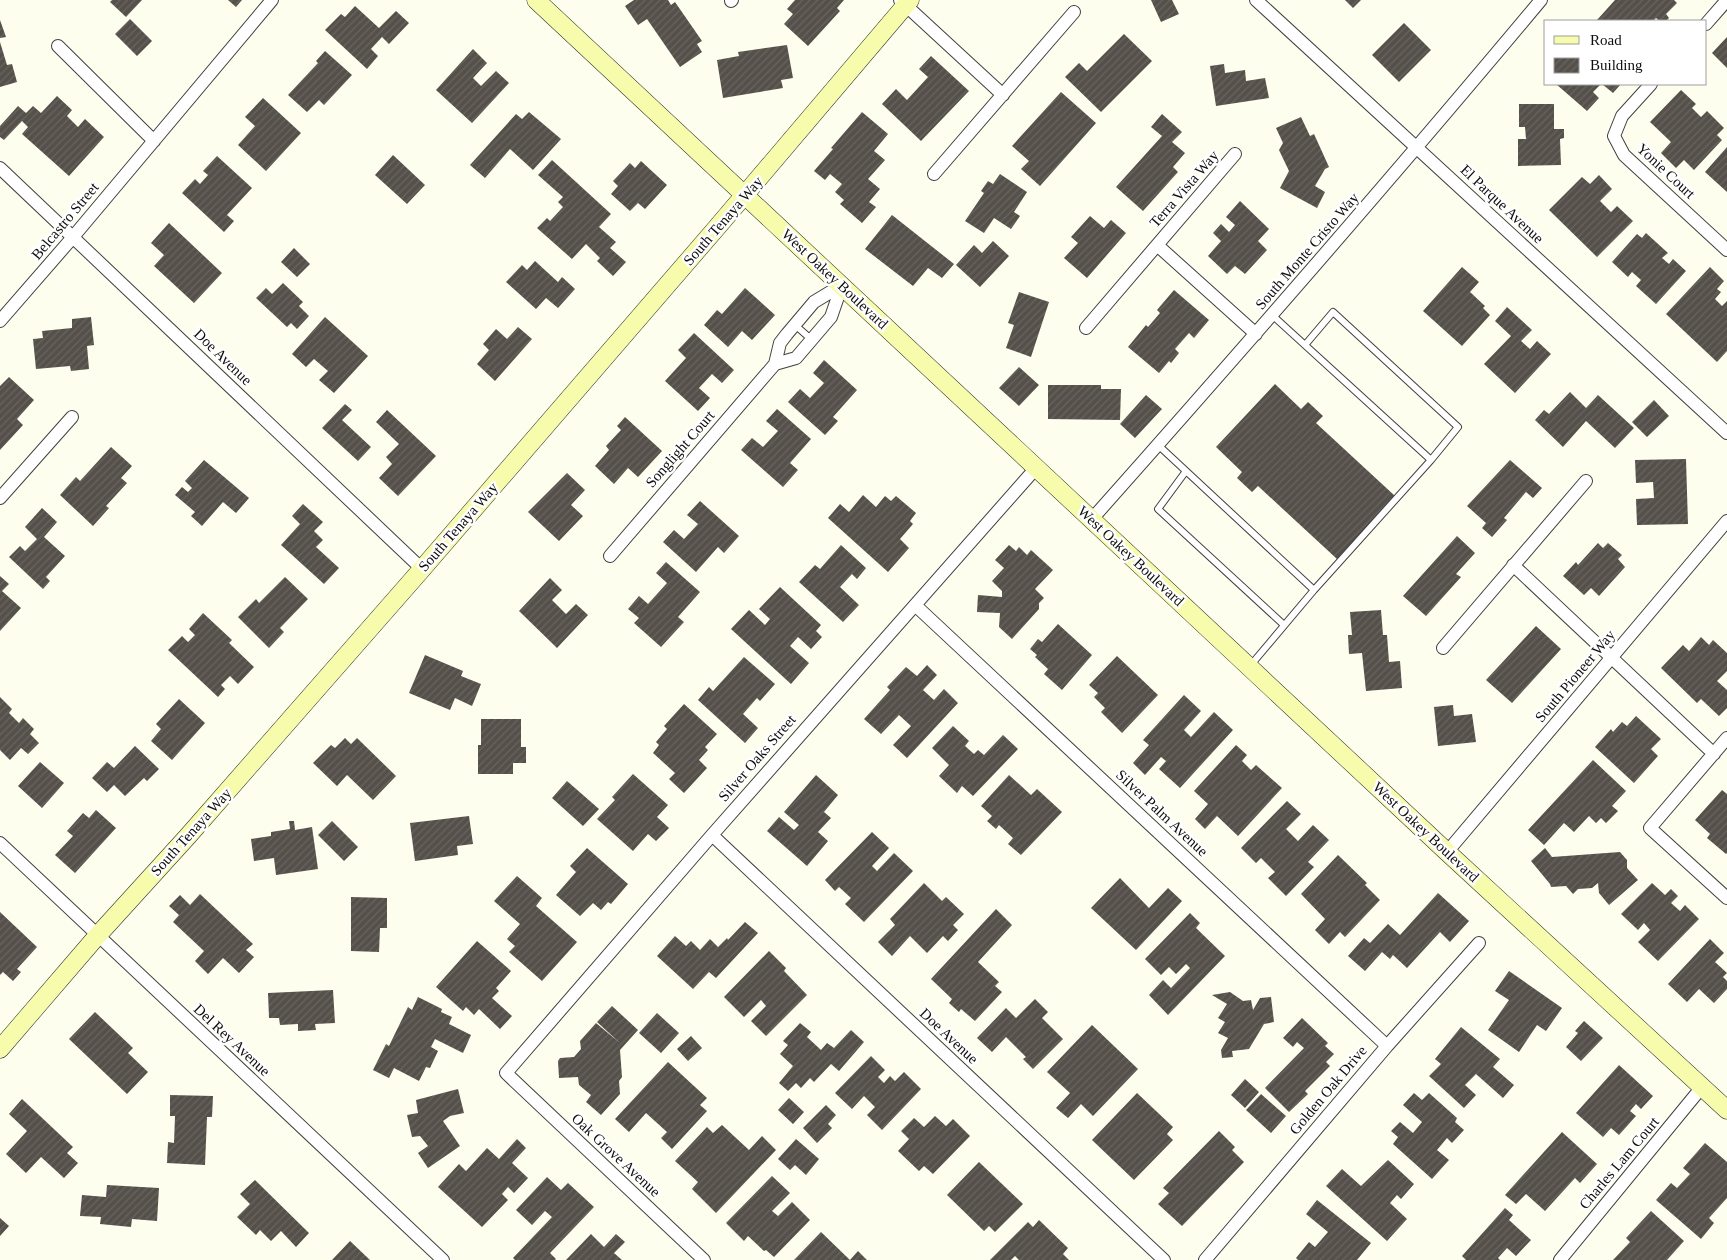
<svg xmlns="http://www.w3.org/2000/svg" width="1727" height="1260" font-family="Georgia,serif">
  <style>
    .building { fill: url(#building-hatch) }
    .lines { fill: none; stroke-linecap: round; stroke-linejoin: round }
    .lane-casing { stroke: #404040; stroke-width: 8 }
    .street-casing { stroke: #404040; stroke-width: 14 }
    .secondary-casing { stroke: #2f2f2f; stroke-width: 19 }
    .lane { stroke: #fff; stroke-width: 6 }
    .street { stroke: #fff; stroke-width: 12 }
    .secondary { stroke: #f7fcac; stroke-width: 18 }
    .labels { text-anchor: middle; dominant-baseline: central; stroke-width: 5; stroke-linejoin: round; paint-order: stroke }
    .street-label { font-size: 15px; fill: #0d0d0d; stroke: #fff }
  </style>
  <defs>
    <pattern id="building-hatch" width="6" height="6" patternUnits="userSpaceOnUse" patternTransform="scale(1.25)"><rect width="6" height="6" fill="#55504a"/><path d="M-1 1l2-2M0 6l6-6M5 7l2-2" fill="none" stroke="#686460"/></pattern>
  </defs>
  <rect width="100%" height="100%" fill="#fefeee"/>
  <!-- building -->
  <path class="building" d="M112,0H142L126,17L110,2Z
    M228,0H242L236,7Z
    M634,0H668L671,5L675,2L702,41L697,44L702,52L680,67L647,19L638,25L625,6Z
    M795,0H844L837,8L840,11L808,46L784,24L793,14L787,9Z
    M1151,0H1172L1179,14L1161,22Z
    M1345,0H1361L1353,8Z
    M1615,0H1674L1677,3L1666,14L1669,18L1666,21H1660L1656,18L1653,21H1599L1597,20Z
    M355,6L379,28L396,11L409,23L389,44L382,37L371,49L378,56L367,69L325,30L341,14L345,17Z
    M130,19L152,41L137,56L115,34Z
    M0,20L6,37L0,38Z
    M1404,23L1431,50L1399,82L1372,55Z
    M1124,34L1152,61L1101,112L1065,77L1079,63L1087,71Z
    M1727,37V68L1712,53Z
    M0,42L7,65L12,64L17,82L0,87Z
    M787,45L793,78L781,80L783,88L723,98L717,60L739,56L738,52Z
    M473,49L487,63L473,78L481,86L496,71L509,83L472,123L436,90Z
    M325,51L352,75L324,105L319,100L307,112L288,95L318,63L316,61Z
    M931,56L969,91L921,141L882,104L896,89L907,100L928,77L919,69Z
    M1224,64L1225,73L1245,70L1246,81L1265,78L1269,98L1216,106L1210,66Z
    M1556,84H1601L1593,92L1599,98L1587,111Z
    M1602,84H1621L1613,93Z
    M1681,90L1696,104L1692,108L1701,117L1707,111L1724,128L1717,135L1722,140L1694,170L1684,160L1676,168L1661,153L1671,142L1650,122Z
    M1061,92L1096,123L1040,186L1021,169L1029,161L1012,146Z
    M57,96L72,110L67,116L78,127L85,119L104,137L69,176L22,134L28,127L22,121L4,140L0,137V126L18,106L26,113L33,106L41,113Z
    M263,98L301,133L266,171L238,145L255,126L245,117Z
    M1519,104H1554V129H1564V138L1560,139L1561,165L1518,166V139H1526L1525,127H1519Z
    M529,112L561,139L533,170L510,149L485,178L470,165L516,114L522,119Z
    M862,112L888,134L874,151L885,160L868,179L880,189L869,202L876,207L862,223L840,204L844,200L835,192L842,184L830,174L825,180L814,171L833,149L831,148Z
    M1162,114L1182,132L1172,142L1185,153L1173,167L1178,172L1143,211L1116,187L1162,136L1151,127Z
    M1301,117L1310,136L1314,134L1329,167L1325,169L1315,186L1325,192L1317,208L1280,188L1289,171L1279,150L1283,143L1276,128Z
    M1727,147V192L1705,172Z
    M393,155L425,185L407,204L375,175Z
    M217,156L252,188L227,215L234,221L224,232L182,193L195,179L200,184L208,175L203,171Z
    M552,160L611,214L599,227L616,242L610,248L626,262L613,276L597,261L600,258L586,244L572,259L537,228L547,218L550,221L563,207L558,202L563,197L538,175Z
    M641,161L667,185L645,209L638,203L630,211L611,194L618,186L613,181L630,163L635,168Z
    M1000,174L1027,192L1014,212L1020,216L1011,229L994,218L984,233L965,221L984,193L981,191L988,181L993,184Z
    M1599,175L1612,189L1600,201L1611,212L1617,206L1633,221L1597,257L1549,210L1582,177L1590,184Z
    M1240,201L1269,229L1258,241L1267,250L1245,274L1235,266L1227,274L1208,256L1221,241L1213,233L1221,224L1229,232L1235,225L1226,217Z
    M892,215L954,264L942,278L928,268L913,286L865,249Z
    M1090,216L1104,228L1111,220L1126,233L1087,278L1064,258L1078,243L1071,237Z
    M169,223L222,273L194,303L154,266L164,255L151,243Z
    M1646,233L1668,253L1662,258L1669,264L1673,259L1686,271L1656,304L1636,286L1641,280L1632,272L1628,277L1612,262L1637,234L1642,238Z
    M993,241L1009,256L980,287L956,265L974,245L982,253Z
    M294,248L310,264L297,277L281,262Z
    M535,261L558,282L562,277L575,289L558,308L546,298L536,309L506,282L522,265L527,270Z
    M1462,267L1479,282L1470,292L1485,306L1483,308L1490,315L1462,346L1423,311Z
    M1710,267L1724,281L1717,289L1721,292L1715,299L1722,306L1727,301V351L1717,362L1666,314Z
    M283,283L303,302L299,306L309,316L297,329L291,323L287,327L256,298L266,288L272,294Z
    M745,288L775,315L752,340L742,331L728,347L704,325L717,310L722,314Z
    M1174,290L1209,320L1194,338L1189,333L1175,349L1179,353L1171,363L1169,361L1159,373L1128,347L1146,325L1148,327L1160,313L1157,310Z
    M1019,292L1049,302L1031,357L1006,348L1014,325L1008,323Z
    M1507,307L1532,330L1521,341L1530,349L1537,341L1551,354L1515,393L1484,364L1511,336L1495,321Z
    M91,317L94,345L87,346L89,369L71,371L70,366L36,369L33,339L43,338L42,331L72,328V319Z
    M325,317L368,356L334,393L319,380L328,371L314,359L306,367L292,354Z
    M518,327L532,339L495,381L477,364L489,350L483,344L496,329L507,339Z
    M694,333L734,370L722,383L712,374L699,388L710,398L698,411L665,381L686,358L678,350Z
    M824,360L857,390L833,417L838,421L825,435L788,402L800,389L810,398L824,383L813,373Z
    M1019,367L1039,385L1019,406L999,388Z
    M9,377L34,400L17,419L23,425L0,450V386Z
    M1275,384L1301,409L1308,402L1323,416L1316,423L1395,496L1337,559L1258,486L1252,492L1237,478L1242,472L1216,447Z
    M1048,385H1101V389H1121L1120,420L1048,419Z
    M1570,392L1586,408L1598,395L1634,428L1615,448L1586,421L1563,447L1535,420L1544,410L1549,414Z
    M1146,395L1162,409L1135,438L1120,424Z
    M1654,400L1669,416L1647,437L1632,422Z
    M345,404L352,410L342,420L371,447L358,461L322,428Z
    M777,409L811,439L790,463L798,470L783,487L741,450L752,438L763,447L778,431L766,421Z
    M387,410L436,456L398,496L379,478L392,464L386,457L399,444L376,422Z
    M625,417L662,451L638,477L628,468L614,484L595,466L609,450L606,446L621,430L617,426Z
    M111,447L132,466L121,478L127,483L106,506L109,508L93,526L60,495L76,477L80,481Z
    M1686,459L1688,524L1637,525L1636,499L1654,498L1653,482L1636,483L1635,460Z
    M204,460L249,498L236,513L223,502L202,526L191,516L195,512L175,495L182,487L188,492L192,488L185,481Z
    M1510,460L1542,488L1533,498L1526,492L1504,518L1507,520L1492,537L1482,528L1486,523L1467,506Z
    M567,473L585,490L571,505L583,516L559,541L528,512Z
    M863,495L876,507L885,496L891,501L896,496L916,513L910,521L913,524L900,539L909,548L888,572L828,518L840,504L849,512Z
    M700,501L739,536L724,553L718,547L696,572L663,542L674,530L684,539L698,524L687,515Z
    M303,504L323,522L314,531L323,540L316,547L339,568L324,584L281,545L300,524L292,516Z
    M42,508L57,522L44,537L65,556L46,577L50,581L43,589L9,557L20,546L25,551L37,539L25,527Z
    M1457,536L1475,553L1456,574L1461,577L1426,616L1403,596Z
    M1598,543L1603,548L1608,543L1622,555L1618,559L1625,567L1599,596L1591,588L1584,595L1563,576L1576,562L1578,565Z
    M841,545L866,568L857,579L852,574L840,587L859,605L843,622L799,582L815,565L820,569Z
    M1009,545L1016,551L1019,547L1027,555L1031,550L1053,570L1035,589L1044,598L1039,603V609L1012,639L999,627L1000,613L977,612L978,595L1002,597V591L992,581L1004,568L995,560Z
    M666,562L700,592L678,617L684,622L661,647L634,623L639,618L628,609L639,596L648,604L667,583L656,573Z
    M0,576L9,584L2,591L21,608L0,631Z
    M285,577L308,599L280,628L284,632L269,648L238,617L256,599L259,603Z
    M550,578L562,590L552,600L566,614L576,604L588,615L557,648L519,611Z
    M780,587L821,625L816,631L822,637L811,649L798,637L790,646L809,663L791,684L731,629L749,610L765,625L770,619L759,609Z
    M1381,610L1383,635H1387L1389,662L1400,661L1402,688L1366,691L1362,653L1349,654L1348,635H1352L1350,612Z
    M203,613L232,640L229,643L254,667L238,684L230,676L221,685L225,689L218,697L168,650L182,636L188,642L195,635L189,629Z
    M1058,624L1092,655L1062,690L1044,674L1048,669L1035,657L1037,655L1030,649L1038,639L1042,642Z
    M1536,626L1561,649L1512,703L1486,680Z
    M1701,637L1709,645L1713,640L1727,653V671L1717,681L1727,690V708L1719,716L1701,699L1697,703L1661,668L1683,645L1689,651Z
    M425,655L463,671L461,676L481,684L472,706L455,698L450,710L409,693Z
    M1117,656L1158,695L1122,733L1101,712L1105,708L1094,697L1098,693L1089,685Z
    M744,657L775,684L760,701L757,698L743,714L758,728L745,743L698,700L709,687L713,691Z
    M927,665L937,675L923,690L934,700L944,689L958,703L907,758L893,745L911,726L899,715L881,734L864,719L890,690L887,687L906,667L917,676Z
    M1184,695L1201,711L1184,730L1191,737L1214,712L1233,730L1180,788L1159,769L1166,761L1161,757L1145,775L1133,763L1149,745L1143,740Z
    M0,697L12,709L9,713L19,723L23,718L34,729L30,734L39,743L28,754L21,748L10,760L0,750Z
    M179,699L205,723L172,760L151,741L161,729L156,724Z
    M684,704L717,734L705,747L708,750L699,760L707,768L684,793L669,779L675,773L653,753L659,745L656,742L667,729L664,726Z
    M1453,705L1454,716L1472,714L1476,742L1438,746L1434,707Z
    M1636,716L1661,739L1651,749L1658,756L1634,783L1595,747L1611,729L1613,732L1622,722L1627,726Z
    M481,719H521V747H526V763H513V774H478V745H481Z
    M953,726L969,741L965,746L974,754L978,750L984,755L1003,735L1018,749L973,796L962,786L957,793L939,776L949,765L932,748Z
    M345,738L351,744L357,738L396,776L373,800L347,775L337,786L313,763L331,745L335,748Z
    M1236,745L1247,755L1242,761L1251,770L1256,765L1282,788L1238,836L1217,816L1205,829L1195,819L1208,804L1194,791Z
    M135,746L159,769L147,781L144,778L125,796L114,785L107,792L92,778L107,762L114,768Z
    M1593,760L1626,791L1612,806L1618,811L1606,823L1601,818L1596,823L1589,816L1574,832L1564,823L1544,845L1528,830Z
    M40,762L64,783L42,808L18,786Z
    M633,774L668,805L657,817L669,828L656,841L648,834L633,851L597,819L615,800L612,797Z
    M816,775L838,795L824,812L831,818L818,832L828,841L807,866L767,831L779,817L794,830L799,825L784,812Z
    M1009,775L1031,795L1037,789L1062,812L1021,855L1008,844L1013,838L999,825L996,829L987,821L992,816L981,806Z
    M567,781L599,809L583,826L552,798Z
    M1722,790L1727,794V853L1726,854L1707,838L1710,834L1695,820Z
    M1287,801L1301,814L1286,829L1298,841L1313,825L1329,840L1308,862L1314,867L1286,896L1268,878L1275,872L1261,858L1256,863L1241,848Z
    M96,810L116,828L75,873L55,855L73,836L67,831L83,813L89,818Z
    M469,816L473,844L457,846L458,855L415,861L410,823Z
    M289,821H294L295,830L312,827L318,869L276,875L274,858L254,861L251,839L271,836V832L290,829Z
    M332,821L358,847L344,861L318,835Z
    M872,832L889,848L872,866L877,871L894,853L913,871L864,922L845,904L851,898L839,887L835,891L825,880Z
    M587,848L628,884L611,904L608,902L601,910L593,903L580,916L556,895L576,872L570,866Z
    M1545,848L1552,857L1620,852L1627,860V868L1638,880L1609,905L1599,893L1598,883L1592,888L1578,889L1573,894L1566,886L1551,887L1550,884L1531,861Z
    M1338,855L1367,883L1365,885L1380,900L1345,937L1340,932L1329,944L1315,930L1325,919L1301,894Z
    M517,876L542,898L536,906L577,942L542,981L509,952L515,946L507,939L520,924L494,901Z
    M1120,878L1149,908L1168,888L1182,901L1136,950L1091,908Z
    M924,883L942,901L946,897L964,914L953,925L958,930L948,941L943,936L927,953L910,936L892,956L878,942L895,925L890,919Z
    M1652,883L1665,895L1671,889L1678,896L1671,903L1680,911L1685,905L1699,919L1658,961L1638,942L1650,930L1644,923L1638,930L1621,914Z
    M1438,893L1469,921L1450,942L1440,932L1407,968L1393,955L1390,959L1382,952L1365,971L1348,956L1364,938L1370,943L1388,924L1400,935Z
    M200,894L253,944L246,950L254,957L239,973L223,958L208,974L195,961L204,951L173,922L179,915L169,906L180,895L190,905Z
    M351,897L387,898V928H380L379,952L351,951Z
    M996,909L1012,925L978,962L999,982L995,986L1002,992L975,1021L961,1009L959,1012L949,1003L952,999L931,979Z
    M0,912L37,947L17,969L21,972L13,981L3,972L0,975Z
    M1190,913L1200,923L1196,928L1225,956L1168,1015L1149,995L1163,980L1171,988L1190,968L1186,964L1176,974L1169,967L1161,975L1145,959Z
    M745,922L758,933L716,978L709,972L693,989L657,956L675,936L686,946L691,941L700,950L710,939L718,947L727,938L728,940Z
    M1710,939L1724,953L1715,962L1727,973L1723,977L1727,981V989L1714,1003L1699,989L1687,1002L1668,984Z
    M477,941L511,971L496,988L499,991L492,998L512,1016L500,1029L479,1009L474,1015L466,1007L463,1011L436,987Z
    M769,951L786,968L784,971L807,995L766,1036L751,1021L766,1006L761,1000L744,1017L724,997Z
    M1509,971L1562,1008L1546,1031L1537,1025L1519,1052L1488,1030L1509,1000L1495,991Z
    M333,990L335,1023L315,1024L316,1030L298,1031V1024L280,1025L279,1018H269L268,993Z
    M1230,992L1243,1001L1251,1000L1253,1010L1260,998L1271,997L1274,1022L1264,1024L1249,1049L1232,1051L1233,1057L1222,1058L1221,1050L1228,1038L1218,1033L1225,1022L1218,1018L1227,1004L1212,995Z
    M418,997L442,1009L441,1012L452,1017L449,1024L471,1035L463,1053L435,1039L431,1047L438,1051L430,1068L426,1067L419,1081L394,1068L389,1078L373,1070L386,1044L389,1046L408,1007L412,1010Z
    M1035,999L1048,1012L1042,1018L1063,1039L1033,1069L1023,1059L1026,1057L1006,1037L992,1052L977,1038L1006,1008L1016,1018Z
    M612,1006L638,1030L620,1050L622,1077L619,1081L620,1094L601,1115L586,1102L591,1095L579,1085L578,1077L559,1078L558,1061L560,1058L574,1057L581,1049L580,1041L596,1023L620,1043L597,1022Z
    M95,1012L133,1048L128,1053L148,1072L127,1094L69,1039Z
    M657,1013L679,1033L661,1053L639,1033Z
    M1302,1018L1328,1043L1325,1046L1334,1054L1326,1062L1330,1066L1305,1091L1308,1094L1289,1112L1265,1088L1304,1048L1297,1042L1293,1047L1283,1038Z
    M1584,1021L1603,1038L1581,1061L1566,1047L1578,1033L1575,1031Z
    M800,1023L811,1032L807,1037L821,1050L827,1043L834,1048L851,1030L864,1042L839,1071L831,1064L814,1082L810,1078L801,1088L796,1083L788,1091L779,1083L793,1066L780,1054L788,1045L783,1041Z
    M1092,1025L1138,1069L1093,1116L1081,1104L1068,1118L1056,1108L1070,1093L1047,1072Z
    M1461,1027L1500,1059L1493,1067L1514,1085L1503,1098L1476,1074L1465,1085L1476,1095L1464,1108L1429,1076L1441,1064L1435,1059Z
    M691,1036L702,1048L688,1061L677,1049Z
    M871,1056L885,1070L878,1077L884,1083L890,1076L895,1081L904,1072L921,1089L882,1130L867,1115L875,1107L864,1096L852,1109L835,1093Z
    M668,1062L707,1098L700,1105L707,1111L672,1149L661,1138L667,1132L646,1113L629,1132L615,1119Z
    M1619,1065L1653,1096L1641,1109L1636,1104L1630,1111L1636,1116L1619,1135L1611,1128L1603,1137L1576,1113Z
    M1245,1079L1259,1092L1245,1108L1231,1095Z
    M458,1089L464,1113L450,1116L443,1121L460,1146L428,1168L418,1153L428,1146L420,1136L412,1137L407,1115L418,1113L416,1100Z
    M1137,1093L1173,1127L1167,1134L1173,1140L1134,1180L1092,1140Z
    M1414,1093L1422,1100L1429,1093L1457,1118L1455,1122L1464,1130L1452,1143L1447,1138L1437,1150L1449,1160L1432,1179L1393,1144L1398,1137L1391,1131L1400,1122L1413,1133L1422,1122L1403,1105Z
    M1261,1094L1286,1116L1271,1133L1246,1110Z
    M170,1095L213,1096L212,1117H207L205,1165L167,1163L168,1142L174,1143L175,1116H170Z
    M789,1098L804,1112L793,1124L778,1110Z
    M22,1099L73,1147L67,1153L78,1163L64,1178L41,1157L26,1173L6,1154L27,1131L9,1114Z
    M826,1105L836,1115L828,1124L832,1128L817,1143L803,1128Z
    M935,1116L946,1126L953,1119L970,1136L933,1174L924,1166L919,1171L898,1151L909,1139L901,1131L914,1118L924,1127Z
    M722,1125L749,1150L762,1136L776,1150L716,1213L692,1189L698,1182L675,1161L707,1127L713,1133Z
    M1219,1131L1235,1147L1232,1150L1244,1162L1182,1226L1158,1204L1169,1193L1163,1188Z
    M1562,1132L1597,1164L1580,1183L1575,1178L1545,1211L1526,1194L1516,1204L1505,1195Z
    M517,1139L526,1148L512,1163L528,1178L514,1193L508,1187L502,1194L508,1200L482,1227L438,1187L459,1164L466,1171L487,1148L499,1159Z
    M796,1139L819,1159L806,1175L795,1165L790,1170L778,1159Z
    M1705,1143L1727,1162V1198L1709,1218L1714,1223L1701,1239L1656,1200L1671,1183L1677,1188L1690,1174L1683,1168Z
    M1388,1160L1414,1184L1401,1199L1397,1195L1390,1203L1407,1219L1387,1241L1326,1186L1342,1169L1361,1186Z
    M979,1162L1023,1204L995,1232L989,1226L984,1231L947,1195Z
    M772,1176L790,1193L772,1211L778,1216L792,1202L810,1220L774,1257L766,1250L764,1251L748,1236L744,1241L726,1223Z
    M547,1177L561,1190L568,1183L594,1207L550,1253L556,1259L555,1260H515L513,1258L552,1217L545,1211L532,1225L516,1210Z
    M255,1180L309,1233L296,1247L281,1231L271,1241L260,1230L256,1235L237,1217L250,1204L240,1194Z
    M107,1185L159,1188L157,1221L132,1219L131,1227L100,1224L101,1217L80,1216L82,1195L106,1197Z
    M1317,1200L1371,1243L1357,1260H1298L1296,1258L1309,1242L1315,1247L1328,1232L1306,1214Z
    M1505,1208L1513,1215L1509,1220L1531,1240L1516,1256L1507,1248L1498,1258L1500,1260H1466L1462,1256Z
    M1651,1211L1684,1241L1667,1260H1613L1630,1242L1626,1238Z
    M0,1218L9,1226L0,1236Z
    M1039,1220L1068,1248L1063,1254L1069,1260H1019L1015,1256L1011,1260H990L1028,1222L1033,1227Z
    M821,1232L850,1260L858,1251L867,1260H794Z
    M591,1234L604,1247L616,1234L625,1242L614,1253L622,1260H566Z
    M350,1241L370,1260H332Z"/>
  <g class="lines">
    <defs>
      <path id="lane" d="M795,325L812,340
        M1305,345L1333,312L1458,427L1431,460
        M1158,445L1314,590L1431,460L1272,315
        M1186,471L1158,509L1284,625
        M1250,666L1314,590"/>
      <path id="street" d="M900,0L1003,95
        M1256,0L1727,433
        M731,1L732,0
        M1706,24L1727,0
        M58,46L154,141
        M1651,84L1622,116L1614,136L1624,155L1727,250
        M0,168L422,569
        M934,174L1074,12
        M1157,245L1256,334
        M0,321L73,237L272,0
        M1086,328L1235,154
        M775,364L796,358L831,317L842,285
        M0,498L72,417
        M1092,519C1244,348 1394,176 1541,0
        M610,556L775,364L780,343L787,334L814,302L842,285
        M1513,565L1714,754
        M915,605L1387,1046
        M1443,648L1586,481
        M1727,738L1650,828L1727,898
        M712,835L1164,1260
        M0,843L443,1260
        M1447,852L1727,521
        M704,1260L506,1073L712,835L1036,468
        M1205,1260L1387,1046L1479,943
        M1560,1260L1702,1087"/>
      <path id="secondary" d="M536,0L1447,852L1727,1110
        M0,1049L98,935L188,836L422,569L719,225L910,0"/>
    </defs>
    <!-- lane casing -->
    <use href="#lane" class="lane-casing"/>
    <!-- street casing -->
    <use href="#street" class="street-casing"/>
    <!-- secondary casing -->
    <use href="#secondary" class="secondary-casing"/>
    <!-- lane -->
    <use href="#lane" class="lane"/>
    <!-- street -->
    <use href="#street" class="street"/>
    <!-- secondary -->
    <use href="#secondary" class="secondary"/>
  </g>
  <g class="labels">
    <!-- street labels -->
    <g class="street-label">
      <text transform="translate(1666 171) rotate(43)">Yonie Court</text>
      <text transform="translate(1184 189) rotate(-49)">Terra Vista Way</text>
      <text transform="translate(1502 204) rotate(43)">El Parque Avenue</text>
      <text transform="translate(65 221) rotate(-50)">Belcastro Street</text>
      <text transform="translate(723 221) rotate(-49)">South Tenaya Way</text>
      <text transform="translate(1307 251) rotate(-49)">South Monte Cristo Way</text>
      <text transform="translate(835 279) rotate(43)">West Oakey Boulevard</text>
      <text transform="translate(223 357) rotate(44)">Doe Avenue</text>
      <text transform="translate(680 449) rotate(-49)">Songlight Court</text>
      <text transform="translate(458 527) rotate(-49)">South Tenaya Way</text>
      <text transform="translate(1131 556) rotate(43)">West Oakey Boulevard</text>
      <text transform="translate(1575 676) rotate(-50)">South Pioneer Way</text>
      <text transform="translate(757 758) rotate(-49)">Silver Oaks Street</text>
      <text transform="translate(1162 813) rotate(43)">Silver Palm Avenue</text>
      <text transform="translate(191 832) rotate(-48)">South Tenaya Way</text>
      <text transform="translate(1426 832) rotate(43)">West Oakey Boulevard</text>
      <text transform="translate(949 1036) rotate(43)">Doe Avenue</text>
      <text transform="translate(232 1040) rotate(43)">Del Rey Avenue</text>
      <text transform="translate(1328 1090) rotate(-50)">Golden Oak Drive</text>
      <text transform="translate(616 1155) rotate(43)">Oak Grove Avenue</text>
      <text transform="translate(1619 1163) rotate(-50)">Charles Lam Court</text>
    </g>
  </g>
  <!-- legend -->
  <rect x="1544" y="20" width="162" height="65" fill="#ffffff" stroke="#9e9e9e"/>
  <rect x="1554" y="36" width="25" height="8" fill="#f7fcac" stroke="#9e9e9e"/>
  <text x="1590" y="45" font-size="15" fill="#0d0d0d">Road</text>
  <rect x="1554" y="58" width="25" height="15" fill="url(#building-hatch)" stroke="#9e9e9e"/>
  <text x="1590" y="70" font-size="15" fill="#0d0d0d">Building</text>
</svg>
